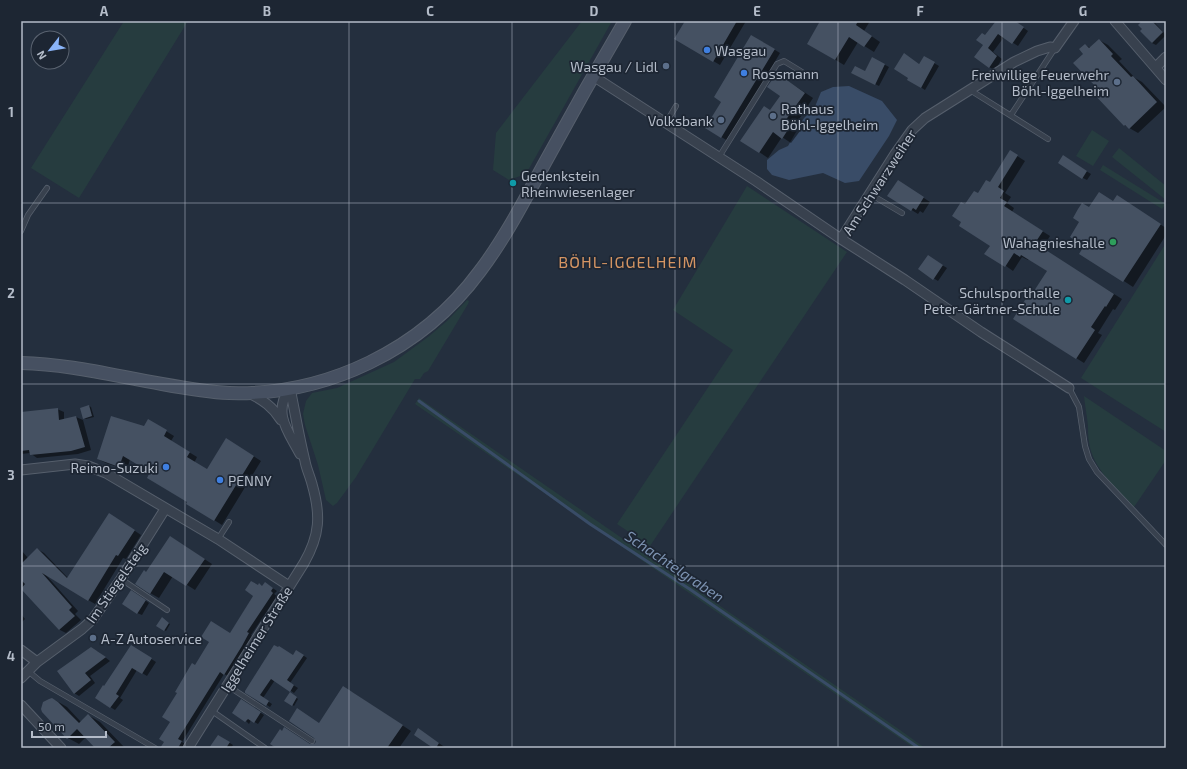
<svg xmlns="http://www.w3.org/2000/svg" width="1187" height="769" font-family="'Exo 2',sans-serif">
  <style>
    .green { fill: #263c3f }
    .water { fill: #394c67 }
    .shadow { fill: #0007 }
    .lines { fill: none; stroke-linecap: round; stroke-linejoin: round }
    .stream { stroke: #394c67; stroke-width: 3 }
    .building { fill: #455162 }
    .service-casing { stroke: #565f6c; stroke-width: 6 }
    .minor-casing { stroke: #565f6c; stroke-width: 11 }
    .secondary-casing { stroke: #565f6c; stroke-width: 14 }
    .service { stroke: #38414e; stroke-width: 4.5 }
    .minor { stroke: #38414e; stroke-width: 9 }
    .secondary { stroke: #465061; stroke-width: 12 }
    .grid { fill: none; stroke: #b4bcc9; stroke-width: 1; stroke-opacity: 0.55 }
    .shop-dot { fill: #3f7fe0; stroke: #1d2633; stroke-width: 1.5 }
    .service-dot { fill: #5c6f8a; stroke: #1d2633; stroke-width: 1.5 }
    .culture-dot { fill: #0f9aa8; stroke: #1d2633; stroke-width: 1.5 }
    .leisure-dot { fill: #2e9e5b; stroke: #1d2633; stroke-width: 1.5 }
    .labels { text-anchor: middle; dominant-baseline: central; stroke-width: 3.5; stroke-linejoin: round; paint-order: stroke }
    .poi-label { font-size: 14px; fill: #b4bcc9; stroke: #1d2633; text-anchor: start }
    .street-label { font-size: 14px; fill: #b4bcc9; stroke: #1d2633 }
    .water-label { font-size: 15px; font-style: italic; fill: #7c92b1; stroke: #1d2633 }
    .quarter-label { font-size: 16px; letter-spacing: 1px; fill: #d59563; stroke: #1d2633 }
    .neatline { fill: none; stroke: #b4bcc9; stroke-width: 1.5 }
    .grid-label { font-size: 13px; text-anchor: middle; font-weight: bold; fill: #b4bcc9 }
  </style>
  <rect width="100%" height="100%" fill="#242f3e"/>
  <!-- green -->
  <path class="green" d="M124,21H188L79,198L31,168Z
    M582,21H612L526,174L509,180L493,170L496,133Z
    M1092,130L1109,141L1093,166L1076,156Z
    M1119,148L1166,186V200L1112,157Z
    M1103,165L1166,204L1162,209L1100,170Z
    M747,186L847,252L650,546L617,524L733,350L673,310Z
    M1166,243V432L1081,378Z
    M467,300L469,301L468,304L428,371L424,373L420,379H415L356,477L337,503L333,506L326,500L318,465L305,425L303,414L306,401L312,393L337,388L394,362L428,337L447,321Z
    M1084,396L1166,451V460L1134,507C1117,489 1092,468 1089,442C1088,437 1088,431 1088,426C1087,416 1085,406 1084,396Z
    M419,398L900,730L925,748H914L415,404Z"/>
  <!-- water -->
  <path class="water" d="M849,86L882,101L897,120L889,136L859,181L845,183L823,173L789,180L772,175L767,169V160L779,150L788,146L804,118L814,109L821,92L833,87Z"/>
  <!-- shadow -->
  <path class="shadow" d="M684,21H746L720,65L676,39L685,23L683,22Z
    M821,21H870L864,31L880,42L874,52L858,42L844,65L808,43Z
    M997,21H1014L1028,31L1018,46L1004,37L993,52L1002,59L995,70L989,67L984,45L986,36Z
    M1144,21H1150L1155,23L1166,35L1156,45L1152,43L1143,29Z
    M752,36L780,53L728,141L706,128L722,101Z
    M1099,40L1108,45L1122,59L1119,61L1135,78L1142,82L1166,107L1138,133L1124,125L1098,87L1084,54L1085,45L1091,48Z
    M924,57L939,66L925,90L908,79Z
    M872,58L889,67L879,86L857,75L865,72Z
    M786,80L813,98L794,127L800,131L791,143L782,137L768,158L759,152L770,111L781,95Z
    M1011,152L1025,161L1005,193L1011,197L1007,203L1014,208L1012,212L1050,236L1042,249L1122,299L1115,310L1113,309L1098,333L1102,335L1084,363L1014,319L1035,292L1048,271L1029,259L1028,260L1022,257L1013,271L1006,266L965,205L991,183Z
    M1067,159L1091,174L1087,180L1083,178Z
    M904,185L930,202L923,213L920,211L918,214L889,196Z
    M1114,202H1126L1166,228V235L1133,287L1081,253L1085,246L1090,208Z
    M932,259L947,268L938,281L919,269Z
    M89,406L91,407L94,417L86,419L84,418Z
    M57,409L64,412V420L76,417L83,420L91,450L78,454L37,458L30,453L21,454V413Z
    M148,420L174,436L171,441L197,457L194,463L207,470L226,439L261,461L222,525L187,503L188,502L152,472L130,459L127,470L106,463L98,459L144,428Z
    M116,518L141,535L126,559L123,558L95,604L46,575L78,611L75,614L81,620L66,633L60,630L21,587V550L28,558L37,549L44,553L68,578Z
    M171,537L212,564L195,590L173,576L159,598L150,593L147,573Z
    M265,583L277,591L274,594L277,596L251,635L252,636L246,649L228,676L224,674L182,742L185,744L183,748H166L165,742L171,722L195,666L230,634L254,595L258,586L263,587Z
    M136,594L149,603L142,615L137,613Z
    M21,614L25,619L21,623Z
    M162,619L170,624L166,631L157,626Z
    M136,649L156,662L147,676L137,670L120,698L123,700L115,710L96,698Z
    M97,651L110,661L90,676L95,683L79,696L74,693Z
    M297,651L307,658L290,683L298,688L294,693L275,680L263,698L272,704L270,707L246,692L293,656Z
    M352,692L411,731L399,748H278L315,745L317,742L319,724Z
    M290,693L298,699L294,706L286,700Z
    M55,700L67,707L81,722L88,715L100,722L125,748H97L86,737L79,744L68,738Z
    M241,700L264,715L258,724L251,720L249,724L246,721Z
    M427,735L446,748H434Z
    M219,736L233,745L231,748H211Z"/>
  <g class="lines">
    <!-- stream -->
    <path class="stream" d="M419,401L590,524L691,590L919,748"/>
  </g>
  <!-- building -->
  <path class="building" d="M685,21H737L713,62L674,39Z
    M820,21H858L856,25L872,36L864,47L849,37L835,60L807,44Z
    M996,21H1015L1024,27L1012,44L998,34L988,48L997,56L989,68L974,57L983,45L976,40L982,33L985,35Z
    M1142,21H1152L1163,32L1152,43L1140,31L1142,29L1138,25Z
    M751,35L775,49L721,138L705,128L721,102L714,97Z
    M1099,39L1113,54L1111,56L1131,77L1133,76L1157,102L1129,129L1125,125L1124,126L1092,92L1096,87L1073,63L1083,54L1079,49L1085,44L1089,48Z
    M904,53L919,64L924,56L935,62L921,88L907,80L908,78L894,69Z
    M872,57L885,64L875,85L851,73L855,66L865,71Z
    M777,73L805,93L785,121L791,125L782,139L773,132L759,153L740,141L764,106L770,110L780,96L767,87Z
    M1010,150L1018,155L998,187L1004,191L1000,198L1007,202L1004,206L1043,231L1035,243L1114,294L1106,307L1105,306L1091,327L1095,330L1076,359L1013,319L1032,289L1034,291L1047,271L1021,255L1020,257L1014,253L1005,267L984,254L990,246L959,226L961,222L952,216L961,202L965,204L974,191L978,193L986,180L990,182Z
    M1063,155L1087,171L1082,179L1058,163Z
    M898,180L924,197L916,210L913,208L911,211L887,196Z
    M1099,192L1113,201L1117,195L1161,224L1123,282L1079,254L1084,246L1070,237L1079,222L1073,218L1078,209L1082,203L1089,207Z
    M928,255L943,265L933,280L918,269Z
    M89,405L92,416L83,419L80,408Z
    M58,408L59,420L76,416L85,447L71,451L30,455L29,450L21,451V412Z
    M111,416L144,426L148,419L167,430L164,436L190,452L187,457L207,469L226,438L254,456L214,521L186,504L187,502L147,478L150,472L123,456L119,467L97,459Z
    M109,513L135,530L118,556L116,555L88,601L42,573L72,607L69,610L75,616L59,630L21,589L25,584L21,580V564L37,548L67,578Z
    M170,536L205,559L186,586L164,572L150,594L135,584L144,570L146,572Z
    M251,581L258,585L259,583L262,586L265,582L273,588L271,591L273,593L247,632L249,633L242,646L224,675L220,672L178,739L182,741L178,748H160L164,742L159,739L170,722L162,717L177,693L175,692L192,663L195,665L209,642L201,637L211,621L230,633L253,596L245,590Z
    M131,590L146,600L137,614L122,604Z
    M162,617L169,623L164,631L156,626Z
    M131,645L152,658L142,674L132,668L116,694L119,696L110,708L95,698L103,685L104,686Z
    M274,645L278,647L279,646L293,655L296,650L304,655L287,680L294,685L290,692L271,679L260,695L269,701L266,706L245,693V691Z
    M91,647L106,657L85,673L91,680L74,694L57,671Z
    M343,686L403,725L387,748H276L270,744L280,729L282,731L284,727L310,744H314L316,742L314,738L289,721L297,708L319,723Z
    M290,692L297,697L292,706L284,701Z
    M52,698L58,702L79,723L88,714L115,742L108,748H95L77,729L67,739L42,712L41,709L43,702L49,699Z
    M241,699L261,712L254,723L248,719L245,722L232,713Z
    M418,728L439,743L436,748H433L414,735Z
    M218,735L230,742L226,748H209Z"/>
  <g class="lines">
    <defs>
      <path id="service" d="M970,90L1048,139
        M1011,115L1055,48
        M666,123L676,106
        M719,157L777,64L784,61L802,72
        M870,194L902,213
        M21,231L28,215L47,188
        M1069,388L1079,407L1085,446L1089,459L1097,472L1166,545
        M218,539L229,522
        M121,579L167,610
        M28,671L40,681L155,748
        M228,686L312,741
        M212,711L265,748"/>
      <path id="minor" d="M1115,21L1166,80
        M1156,67L1166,57
        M593,76L756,181L841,239L905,280L981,332L1069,388
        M841,239L895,154L912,130L925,118L1014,62L1037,51L1050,47L1055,48L1074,21
        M290,388C272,413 288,431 300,454
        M249,393C263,400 273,407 281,420
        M21,470L75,464L88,466L106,473L218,539L289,586
        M21,650L37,662
        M21,678L37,662L82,629L93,619L121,579L165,509
        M21,705L61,748
        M188,748L304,563C320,535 321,515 312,484C310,476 306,468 305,461C299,437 295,412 290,388"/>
      <path id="secondary" d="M21,363C69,364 115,376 162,384C184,388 206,392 229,393C326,396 422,350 480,271C506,237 526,197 547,159C572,113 598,67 625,21"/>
    </defs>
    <!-- service casing -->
    <use href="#service" class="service-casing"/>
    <!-- minor casing -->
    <use href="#minor" class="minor-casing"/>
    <!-- secondary casing -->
    <use href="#secondary" class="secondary-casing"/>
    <!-- service -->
    <use href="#service" class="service"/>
    <!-- minor -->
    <use href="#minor" class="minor"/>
    <!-- secondary -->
    <use href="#secondary" class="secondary"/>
  </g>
  <!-- grid -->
  <path class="grid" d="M185,21V748M349,21V748M512,21V748M675,21V748M838,21V748M1002,21V748M21,203H1166M21,384H1166M21,566H1166"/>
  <!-- markers -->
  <g class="shop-dot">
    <circle cx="707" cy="50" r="4"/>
    <circle cx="744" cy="73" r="4"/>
    <circle cx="166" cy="467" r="4"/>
    <circle cx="220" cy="480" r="4"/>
  </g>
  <g class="service-dot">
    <circle cx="666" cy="66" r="4"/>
    <circle cx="1117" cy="82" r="4"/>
    <circle cx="773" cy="116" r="4"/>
    <circle cx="721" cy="120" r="4"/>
    <circle cx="93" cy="638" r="4"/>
  </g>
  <g class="culture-dot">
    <circle cx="513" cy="183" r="4"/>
    <circle cx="1068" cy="300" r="4"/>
  </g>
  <circle class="leisure-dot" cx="1113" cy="242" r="4"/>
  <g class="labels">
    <!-- poi labels -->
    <g class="poi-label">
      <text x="715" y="50">Wasgau</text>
      <text x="658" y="66" text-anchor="end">Wasgau / Lidl</text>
      <text x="752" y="73">Rossmann</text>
      <text x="1109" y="74" text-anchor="end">Freiwillige Feuerwehr<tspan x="1109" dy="16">Böhl-Iggelheim</tspan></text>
      <text x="781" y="108">Rathaus<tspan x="781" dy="16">Böhl-Iggelheim</tspan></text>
      <text x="713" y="120" text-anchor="end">Volksbank</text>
      <text x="521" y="175">Gedenkstein<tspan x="521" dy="16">Rheinwiesenlager</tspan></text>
      <text x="1105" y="242" text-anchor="end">Wahagnieshalle</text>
      <text x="1060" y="292" text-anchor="end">Schulsporthalle<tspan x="1060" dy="16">Peter-Gärtner-Schule</tspan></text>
      <text x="158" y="467" text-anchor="end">Reimo-Suzuki</text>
      <text x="228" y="480">PENNY</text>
      <text x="101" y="638">A-Z Autoservice</text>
    </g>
    <!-- street labels -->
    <g class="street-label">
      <text transform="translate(879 182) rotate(-57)">Am Schwarzweiher</text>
      <text transform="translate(116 583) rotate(-55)">Im Stiegelsteig</text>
      <text transform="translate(256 639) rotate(-58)">Iggelheimer Straße</text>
    </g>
    <!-- water labels -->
    <g class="water-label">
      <text transform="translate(675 566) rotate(34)">Schachtelgraben</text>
    </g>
    <!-- quarter labels -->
    <g class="quarter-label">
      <text x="628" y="261">BÖHL-IGGELHEIM</text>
    </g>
  </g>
  <!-- border -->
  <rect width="1187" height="769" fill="none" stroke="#1d2633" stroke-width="44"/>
  <!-- north arrow -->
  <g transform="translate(50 50) rotate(239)"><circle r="19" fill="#1d2633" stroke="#59626f"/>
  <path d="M0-3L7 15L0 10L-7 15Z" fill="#8ab4f8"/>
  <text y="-6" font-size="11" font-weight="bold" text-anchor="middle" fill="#b4bcc9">N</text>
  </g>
  <!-- scale -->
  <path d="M32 731v6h74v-6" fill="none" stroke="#b4bcc9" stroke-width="2"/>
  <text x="38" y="731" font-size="12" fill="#b4bcc9" stroke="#1d2633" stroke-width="3" paint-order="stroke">50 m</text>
  <rect x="22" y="22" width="1143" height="725" class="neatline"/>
  <g class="grid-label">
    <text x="104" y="16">A</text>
    <text x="267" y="16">B</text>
    <text x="430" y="16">C</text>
    <text x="594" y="16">D</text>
    <text x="757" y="16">E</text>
    <text x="920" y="16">F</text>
    <text x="1083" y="16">G</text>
    <text x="11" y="117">1</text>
    <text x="11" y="298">2</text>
    <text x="11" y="480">3</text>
    <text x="11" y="661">4</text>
  </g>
</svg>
